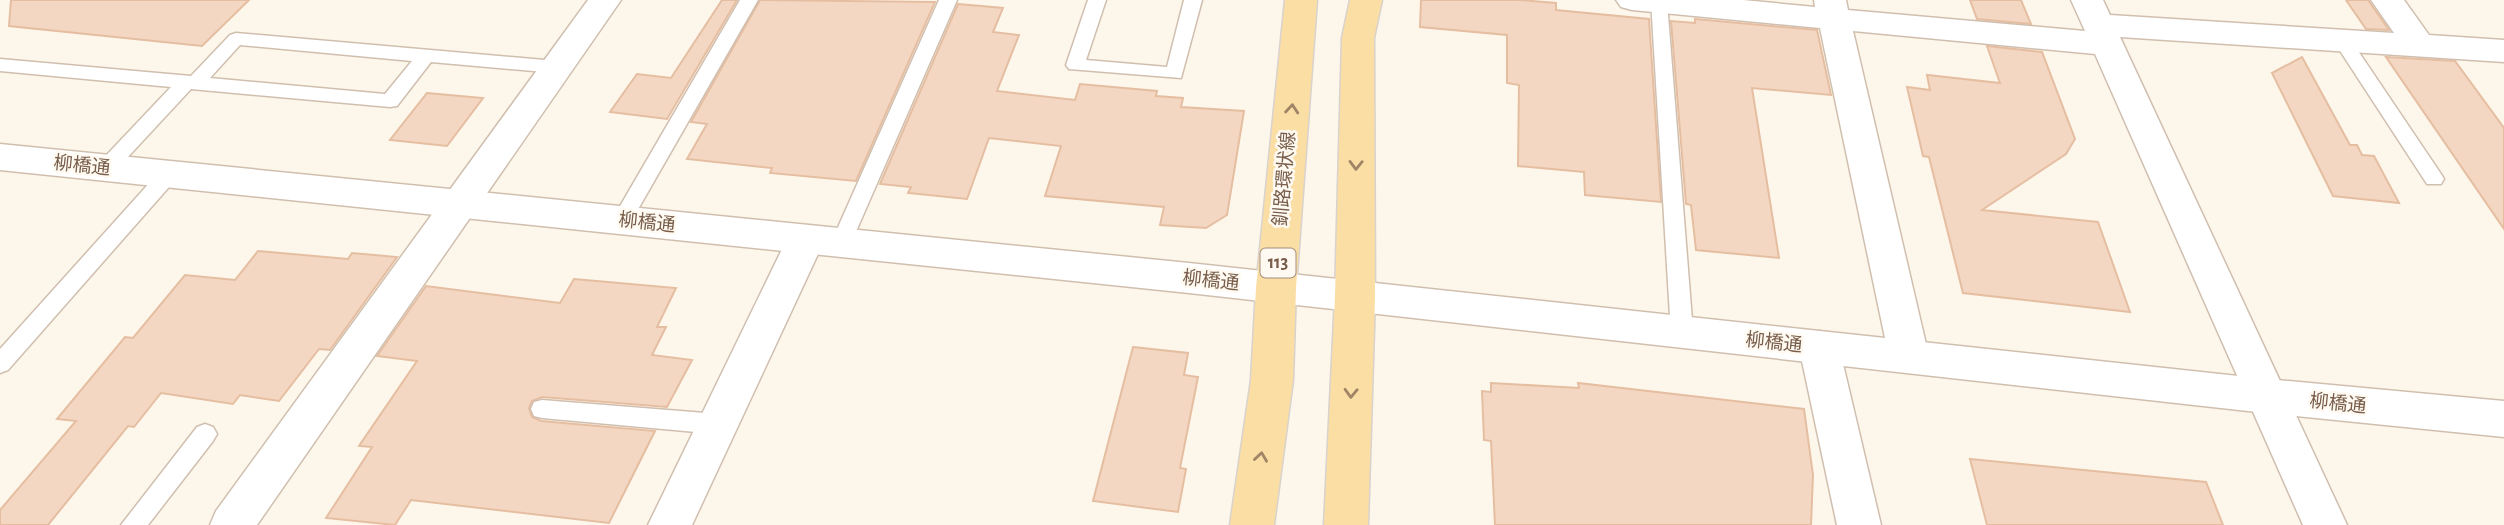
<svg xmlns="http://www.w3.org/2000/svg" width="2504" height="525" font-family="'Alegreya Sans','Noto Sans JP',sans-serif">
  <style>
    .building { fill: #f3d7c2; stroke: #e5bea2; stroke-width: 2 }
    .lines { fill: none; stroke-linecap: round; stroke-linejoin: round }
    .service-casing { stroke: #d0bfaf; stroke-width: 3 }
    .minor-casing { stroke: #d0bfaf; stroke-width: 3 }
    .tertiary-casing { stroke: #d0bfaf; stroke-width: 3 }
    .primary-casing { stroke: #d9d2cd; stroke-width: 3 }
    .service { fill: #fff; fill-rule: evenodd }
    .minor { fill: #fff; fill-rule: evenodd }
    .tertiary { fill: #fff; fill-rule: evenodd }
    .primary { fill: #fbdea4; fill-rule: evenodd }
    .oneway { stroke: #a08466 }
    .labels { text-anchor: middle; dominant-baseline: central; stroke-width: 5; stroke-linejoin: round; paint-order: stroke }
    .shield { fill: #fffaf1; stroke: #a18d7e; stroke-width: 2 }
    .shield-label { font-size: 18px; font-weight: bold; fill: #795e4c }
    .street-label { font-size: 19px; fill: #795e4c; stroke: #fffaf1 }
  </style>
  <rect width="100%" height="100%" fill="#fdf6ea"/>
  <!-- building -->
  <path class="building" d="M11,0H249L202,46L9,26Z
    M722,0H737L667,119L610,112L637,74L671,78Z
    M760,0L935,2L856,181L770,173L772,168L687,159L707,124L691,122Z
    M1421,0H1520L1556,3V10L1649,19L1661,202L1585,195L1584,172L1518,166L1519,85L1507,83V35L1420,27Z
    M1970,0H2021L2031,24L1977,19Z
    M2346,0H2368L2389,30L2366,29Z
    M958,4L1003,8L993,32L1019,35L997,91L1075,100L1080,84L1157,91L1156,96L1183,98L1181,107L1244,111L1227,215L1206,228L1160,225L1164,207L1045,196L1061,146L989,138L967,199L908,193L911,187L880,184Z
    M1695,19L1817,30L1831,95L1752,88L1779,258L1696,250L1691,205L1686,204L1671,21L1695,23Z
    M1987,46L2042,52L2075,139L2066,154L1982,210L2098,222L2130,312L1963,293L1929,157L1923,156L1907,87L1930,90L1927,75L2000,83Z
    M2302,57L2350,145H2357L2362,155L2374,156L2399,203L2333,196L2272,73Z
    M2386,57L2455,61L2504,128V229Z
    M427,93L483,98L447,146L390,140Z
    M258,251L348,259L352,253L397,257L330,350L319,349L279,401L240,395L233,404L161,393L134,427L128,426L48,525H0V510L76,421L57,419L125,337L133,338L185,275L235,280Z
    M574,279L676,288L657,327H666L652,355L692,360L667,407L542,397L532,401L529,408L532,417L541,421L655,431L609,523L411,500L395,525L326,518L372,447L359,446L417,361L377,356L426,286L560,303Z
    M1133,347L1188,353L1184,375L1198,377L1180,468L1186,469L1178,512L1093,501Z
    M1491,383L1579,388L1578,383L1804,409L1813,475L1811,525H1495L1491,441L1484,440L1482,391L1491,392Z
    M1970,459L2206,482L2223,525H1987Z"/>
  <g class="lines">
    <defs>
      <path id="service" d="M740,0H758L629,225H615L612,220Z
        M939,0H957L851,243L848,248H834L831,243Z
        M1088,0H1106L1086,60L1167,67L1184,0H1202L1181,78L1069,69L1066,65Z
        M1651,0L1667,2L1693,333L1690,339L1682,342L1674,339L1671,333Z
        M236,33L556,61L565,67L556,73L431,62L397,106L390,107L191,89L113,173H99L96,168L99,163L171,87L0,71V59L191,76L230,35ZM240,45L412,61L385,94L210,78Z
        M2342,34L2348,36L2441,174L2444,179L2441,184H2427L2333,40Z
        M169,167L176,169L179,174L176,179L8,370L0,373V349L162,169Z
        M542,400L718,414L726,417L730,424L726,431L718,434L542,418L534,416L531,409L534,402Z
        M205,424L213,427L217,434L213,441L148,525H121L197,427Z"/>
      <path id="minor" d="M588,0H621L257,525H210L216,511Z
        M1616,0H1743L1815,7L1814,0H1846L1848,10L2085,31L2071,0H2103L2110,15L2394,33L2371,0H2404L2429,35L2504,40V62L2120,37L2347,525H2303L2095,54L1853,31L1929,357L1923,369L1909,373L1895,369L1889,357L1820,28L1632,10L1621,7Z
        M806,225L819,229L825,239L692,525H648L787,239L793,229Z
        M1819,331L1833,336L1839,347L1881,525H1837L1799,347L1805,336Z"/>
      <path id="tertiary" d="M0,144L1189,263L2266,379L2504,401V437L2266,413L1189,293L0,170Z"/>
      <path id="primary" d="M1285,0H1317L1296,288L1293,380L1274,525H1230L1251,380L1256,288Z
        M1350,0H1382L1374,38L1375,297L1368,525H1324L1335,297L1342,38Z"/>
    </defs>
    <!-- service casing -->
    <use href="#service" class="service-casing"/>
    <!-- minor casing -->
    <use href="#minor" class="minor-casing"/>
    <!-- tertiary casing -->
    <use href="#tertiary" class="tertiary-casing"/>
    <!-- primary casing -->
    <use href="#primary" class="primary-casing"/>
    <!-- service -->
    <use href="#service" class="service"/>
    <!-- minor -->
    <use href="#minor" class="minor"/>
    <!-- tertiary -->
    <use href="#tertiary" class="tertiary"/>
    <!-- primary -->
    <use href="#primary" class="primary"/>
  </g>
  <!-- one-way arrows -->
  <defs><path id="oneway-chevron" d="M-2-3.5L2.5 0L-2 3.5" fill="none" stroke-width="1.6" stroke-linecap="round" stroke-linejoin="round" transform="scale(1.75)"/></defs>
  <g class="oneway">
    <use href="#oneway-chevron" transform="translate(1292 109) rotate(-85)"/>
    <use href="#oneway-chevron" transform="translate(1356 165) rotate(91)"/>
    <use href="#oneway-chevron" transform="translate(1351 393) rotate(92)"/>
    <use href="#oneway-chevron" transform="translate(1261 457) rotate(-82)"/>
  </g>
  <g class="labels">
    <!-- shield labels -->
    <rect class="shield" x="1260.5" y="248.5" width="35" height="29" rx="5"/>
    <g class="shield-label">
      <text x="1278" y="263">113</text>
    </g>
    <!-- street labels -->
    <g class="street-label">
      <text transform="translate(82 166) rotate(6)">柳橋通</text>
      <text transform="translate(1285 179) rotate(-85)">釧路環状線</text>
      <text transform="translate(647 223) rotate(6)">柳橋通</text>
      <text transform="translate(1211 281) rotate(6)">柳橋通</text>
      <text transform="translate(1774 343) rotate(6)">柳橋通</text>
      <text transform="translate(2338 404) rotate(6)">柳橋通</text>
    </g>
  </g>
</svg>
